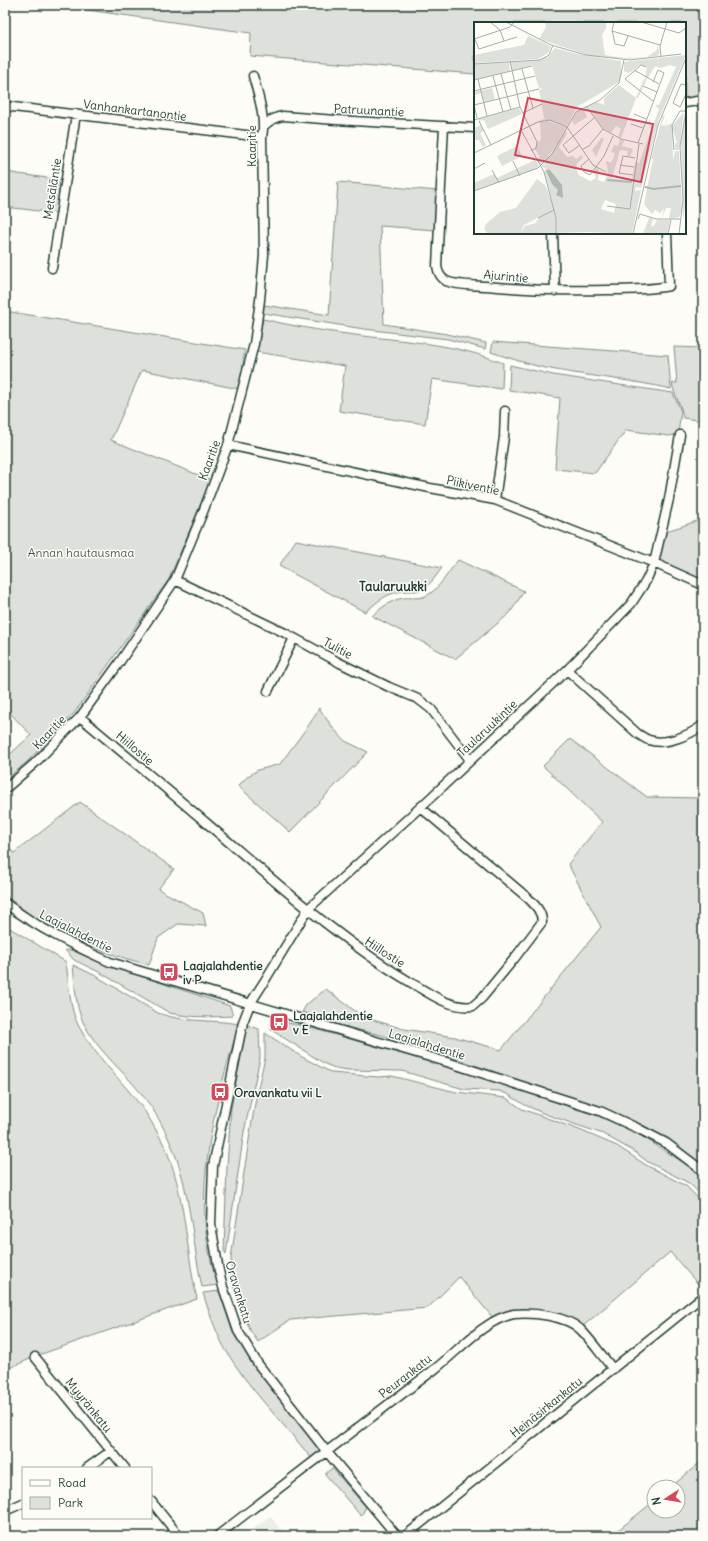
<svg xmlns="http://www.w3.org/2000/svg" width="708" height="1541" font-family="Delius,sans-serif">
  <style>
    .built { fill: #eceee9 }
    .green { fill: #dde0db; stroke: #7e8e88 }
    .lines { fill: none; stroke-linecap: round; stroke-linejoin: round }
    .minor-casing { stroke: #1f3d34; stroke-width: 11 }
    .minor { stroke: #fdfcf7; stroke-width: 8 }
    .labels { text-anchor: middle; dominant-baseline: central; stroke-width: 3; stroke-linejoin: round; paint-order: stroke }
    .street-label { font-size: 12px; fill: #1f3d34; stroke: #fdfcf7 }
    .park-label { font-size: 12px; fill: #455e55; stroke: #fdfcf7 }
    .poi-label { font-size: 12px; font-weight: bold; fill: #1f3d34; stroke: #fdfcf7; text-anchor: start }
    .neighbourhood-label { font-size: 13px; font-weight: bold; fill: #1f3d34; stroke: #fdfcf7 }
    .inset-river { fill: none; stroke: #aeb8b1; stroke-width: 2 }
    .inset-road { fill: none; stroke: #a4b0a9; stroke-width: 1 }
    .view { fill: #d1495b; fill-opacity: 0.15; stroke: #d1495b; stroke-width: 2 }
    .inset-edge { fill: none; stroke: #1f3d34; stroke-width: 2 }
  </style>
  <rect width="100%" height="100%" fill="#fdfcf7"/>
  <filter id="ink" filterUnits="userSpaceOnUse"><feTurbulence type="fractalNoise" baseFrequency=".025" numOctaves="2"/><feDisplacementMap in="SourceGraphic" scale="8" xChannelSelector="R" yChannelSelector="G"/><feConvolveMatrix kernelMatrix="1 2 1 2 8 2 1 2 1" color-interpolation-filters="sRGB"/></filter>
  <g filter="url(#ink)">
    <!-- built -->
    <path class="built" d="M270,1516L286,1536H244Z"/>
    <!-- green -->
    <path class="green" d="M51,5H703V109L687,105L685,101V23H475V74L250,56L251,33Z
      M5,172L61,180L56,213L5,207Z
      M338,182L437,191L436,230L380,226L384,324L447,334L486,343L485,349L448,339L364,329L263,313L264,305L329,315Z
      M5,311L245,350L239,389L142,370L111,440L211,480L169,579L75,712L27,762L5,780V759L31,735L5,708Z
      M263,319C296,327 330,332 363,336C413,342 455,344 503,363L502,389L432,379L425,424L339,411L345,366L256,352Z
      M493,342L668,355L671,389C633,380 594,377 556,370C533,366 512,359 491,352Z
      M674,347L703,348V421L683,418C682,405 674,396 672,383H677Z
      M510,365L553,375L673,393L681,411L678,434L669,436L626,430L595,473L555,469L560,398L509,390Z
      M703,519V576L699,579L658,560L664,532Z
      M296,540L442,568C434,578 427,592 412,591C405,591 401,591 394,593C383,596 374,605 365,612L279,566Z
      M458,560L524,591L510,613L455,659L372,616C381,608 392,599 404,598C410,597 416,599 423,597C437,593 449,571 458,560Z
      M319,708L333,728L345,741L368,752L290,832L238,786L248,776L258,770L280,764L311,722Z
      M570,739L647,797L703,798V1165L642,1125L602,1107L438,1053L381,1035L342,1026L302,1012L307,1004L326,989L363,1017L404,1029L455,1037L501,1050L601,927L568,864L602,822L543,766Z
      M80,802L174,869L158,889L203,913L206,926L178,924L158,938L149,965C120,957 92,949 65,936C43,926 24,910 5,895V843L14,853Z
      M8,927L66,962C69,983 69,1008 79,1027C94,1054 118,1077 137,1101C148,1114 156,1130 164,1145C185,1189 186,1251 197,1299L39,1355L5,1370V930Z
      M65,950H71L99,962L230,1006L233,1016C212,1017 191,1018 170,1013L99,972L74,960Z
      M73,965L96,976L158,1013C184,1023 211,1019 239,1024C214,1107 188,1200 218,1285L202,1287C192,1241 190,1185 170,1142C163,1126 155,1111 144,1097C125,1072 97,1051 83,1022C75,1005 75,983 73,965Z
      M287,1023L301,1025L444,1066L598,1116L635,1132L684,1163L703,1177V1197L689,1183L648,1162L635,1152L603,1134L545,1114L525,1105L507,1094L499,1091L464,1089L402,1071L348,1070L335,1068L325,1064L270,1029Z
      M247,1025L259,1029L260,1058L244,1132L226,1254L224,1251L227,1166L231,1108Z
      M265,1033L302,1057L332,1073L378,1077L392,1076L456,1092L506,1098L522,1109L577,1129L617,1146L646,1165L686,1186L703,1203V1290L670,1252L582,1327L555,1315L493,1318L459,1277L428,1308L290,1320L258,1342L250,1330L234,1289L232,1279L231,1258L250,1133L257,1092L265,1058Z
      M219,1291L233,1333L254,1367L322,1451L311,1458C283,1422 247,1388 224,1347C215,1330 209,1312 203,1293Z
      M703,1460V1536H611L654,1501V1511H678V1487H671Z
      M332,1468L366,1507L361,1516L325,1474Z"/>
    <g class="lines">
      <defs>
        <path id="minor" d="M685,103L703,100
          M5,106L262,137
          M264,126C270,120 275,117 283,116L336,120L475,128
          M444,126L437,266C438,273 441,278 446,281C457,286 474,285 486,286C527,290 567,291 608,290C628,290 649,290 669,286L667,233
          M553,233L555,291
          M52,268L76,114
          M228,445L430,488L495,500L654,563L703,585
          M495,500L504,437L505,411
          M175,580L285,633L340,663L389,687L418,699L431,709L470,760
          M567,670L638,734C642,736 645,739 649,740C665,746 690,735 703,725
          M268,691L294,638
          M80,717C123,753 167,789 210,826C276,882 340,941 415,985C432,995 451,1009 473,1006L482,998L514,959L542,922C542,912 536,906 529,899L420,807
          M5,789L35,763L80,717L117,666L175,580L203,512L228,445L254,344L260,300L264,255L262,137C266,119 258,94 253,76
          M5,903C38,928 72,945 110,962L450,1063L600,1111L637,1128L666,1143L703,1171
          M35,1357L125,1468
          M87,1468L111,1451
          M151,1501L179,1536
          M5,1511L23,1503
          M217,1536C290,1480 362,1424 435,1369C458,1351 485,1319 514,1314C533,1312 566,1316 580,1329C592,1341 602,1356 613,1369
          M397,1536L327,1452L258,1364L238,1331L223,1287L219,1271L211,1225L213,1166L243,1022L250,1004L264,982L308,909L426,802L567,670L631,604L646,581L654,563L669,499L680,435
          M405,1536L703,1296"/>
      </defs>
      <!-- minor casing -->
      <use href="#minor" class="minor-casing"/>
      <!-- minor -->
      <use href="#minor" class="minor"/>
    </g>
  </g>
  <!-- icons -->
  <defs>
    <symbol id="bus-square" viewBox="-11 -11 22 22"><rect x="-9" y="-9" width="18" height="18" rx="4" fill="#d1495b" stroke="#fdfcf7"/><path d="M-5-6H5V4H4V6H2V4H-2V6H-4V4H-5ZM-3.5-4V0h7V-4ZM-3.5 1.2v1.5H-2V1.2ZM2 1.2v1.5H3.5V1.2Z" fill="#fff"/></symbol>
  </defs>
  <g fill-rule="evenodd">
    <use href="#bus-square" x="158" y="961" width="22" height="22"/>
    <use href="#bus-square" x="268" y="1011" width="22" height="22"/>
    <use href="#bus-square" x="209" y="1081" width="22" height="22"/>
  </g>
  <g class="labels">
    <!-- street labels -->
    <g class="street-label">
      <text transform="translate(135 110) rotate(7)">Vanhankartanontie</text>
      <text transform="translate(369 110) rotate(3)">Patruunantie</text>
      <text transform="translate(251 146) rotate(-90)">Kaaritie</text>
      <text transform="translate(52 189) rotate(-81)">Metsäläntie</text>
      <text transform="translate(506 276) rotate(5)">Ajurintie</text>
      <text transform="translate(209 460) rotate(-70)">Kaaritie</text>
      <text transform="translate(473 485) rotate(12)">Piikiventie</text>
      <text transform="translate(338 648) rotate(28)">Tulitie</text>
      <text transform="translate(487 728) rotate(-43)">Taularuukintie</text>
      <text transform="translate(49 732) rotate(-46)">Kaaritie</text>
      <text transform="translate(135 748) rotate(40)">Hiillostie</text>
      <text transform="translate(76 931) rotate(27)">Laajalahdentie</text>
      <text transform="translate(385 952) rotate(33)">Hiillostie</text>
      <text transform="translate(427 1044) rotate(17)">Laajalahdentie</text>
      <text transform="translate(239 1292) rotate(73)">Oravankatu</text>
      <text transform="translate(405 1376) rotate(-38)">Peurankatu</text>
      <text transform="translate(89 1405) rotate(51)">Myyränkatu</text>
      <text transform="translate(546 1407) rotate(-39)">Heinäsirkankatu</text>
    </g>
    <!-- park labels -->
    <g class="park-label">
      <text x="81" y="552">Annan hautausmaa</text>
    </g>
    <!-- poi labels -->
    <g class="poi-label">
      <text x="183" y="965">Laajalahdentie<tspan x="183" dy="14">iv P</tspan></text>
      <text x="293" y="1015">Laajalahdentie<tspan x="293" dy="14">v E</tspan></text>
      <text x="234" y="1092">Oravankatu vii L</text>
    </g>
    <!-- neighbourhood labels -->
    <g class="neighbourhood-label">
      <text x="393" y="586">Taularuukki</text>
    </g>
  </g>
  <!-- overview -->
  <g transform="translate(474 22)">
    <rect width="212" height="212" fill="#fdfcf7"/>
    <path d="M71,0H132V6L128,13L131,33L150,36L173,35L183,28V23L186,31L183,32L186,33L183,34L156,37L117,34L65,17L72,5ZM38,5L76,24L72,23L77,25L74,31L64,37L0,41V33L50,23L54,14L72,23ZM81,26L104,32L147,39V55L145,60L103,85L93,104L72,98L55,103L72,96H70L65,68L69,67L65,66L58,43L38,49L37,40L64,38L74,34L78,28L71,39ZM212,33L185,97L167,166L162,165L161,169L167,168L158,212L114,210L46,212L51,204L62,201L65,195L50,203L46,212H14L10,207L12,202L26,190L42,186L63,157L71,163L78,179L70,149L72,147L67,144L70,142L72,145L70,141L92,109L93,112L85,125L93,135L99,134L102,137L108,133L109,136L103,141L102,147L105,153L116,159L122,156L120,149L122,146L125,147L124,158L130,160L134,151L132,139L137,141L139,137L141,138L139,137L141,131L137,130L140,123L144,124L146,117L150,119L148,124L159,127L156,135L153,134L154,129L146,128L138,156L158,158L161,140L165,141L185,87L181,83H185L202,45L196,43L187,46L181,44L173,57L171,56L173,45L166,43L155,51L150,49V40L183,36V41L186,40H183L184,36ZM131,178L142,182L140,191L127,187ZM35,40L36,49L0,58V42ZM170,57H173L164,76H162L147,116L144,115L147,107L142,104L137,111L129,106L113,84L123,80L130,83V76L145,63L162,76ZM18,66L21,77L10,80L8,71L0,73V70ZM112,84L113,87L110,89L113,95L100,103L98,98L102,91ZM45,86L48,92L14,107L10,98L5,99L4,97ZM210,90L205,128H201V121H203L198,104ZM212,92V179L209,197L207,119ZM189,93L191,94L187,103L191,104L194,95L192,104L198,101L199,139L201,129H205L208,188L205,195L195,197L197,186H192L188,196L190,187L186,191L181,188L178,192L170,182L179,137H177ZM73,99L92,105L91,108L76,135L66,143L62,137L66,135L61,127L63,120L67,118L66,100ZM7,103L10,109L6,111L12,123L9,125L5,118H0V106ZM128,115L130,117L122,135L118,128ZM43,124L48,134L28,144L23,134ZM61,138L65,144L60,148L0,169V161L20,152L23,156ZM175,196L179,197L177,204H180L183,198H196L193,212H169Z" fill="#dde0db" fill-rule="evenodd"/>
    <path d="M75,147L88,163L89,176L82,173L84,168L78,162L72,149Z" fill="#aeb8b1"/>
    <path class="inset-river" d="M133,158L158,160M171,165L180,167L207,164"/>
    <path class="inset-road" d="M32,0L77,23L112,33L156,38L207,32M140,0L138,8L141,22L150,24L154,14M167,0L205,11L212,6M138,9L186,23M0,15L5,27L30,19L26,8L16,0M0,17L36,5L40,0M30,19L43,15M187,34L186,24L193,0M36,39L46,85L63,120L62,126L57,129M0,42L66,38L75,33L79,23M172,45L167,43L151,57L179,79M48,47L59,86M160,48L185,62M27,52L37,88M19,54L29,90M4,57L13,94M0,58L58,44M212,63L207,62L199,81L206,85L212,72M169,64L183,70M0,69L61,54M112,84L129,107L147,117L169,122M49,91L68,82M160,92L172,97M3,96L0,83L65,67M0,98L46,85M5,99L17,123M157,102L169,106M47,108L70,150L82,196V212M164,121L190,51L184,48L179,60M106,123L95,131L89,123L120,96M109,127L115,124L129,107M200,128L198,103L206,89H211M0,131L64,100L76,98L93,105L119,143L132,150M115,137L107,144L110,150L116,153L130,134L139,114M39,139L46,154M146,143L160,145M0,147L11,141M18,148L25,161M159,153L145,151L149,134L161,136M0,169L64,146L78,132L102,90L126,78L145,61L150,38M133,184L156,187L165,122M64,196L80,188M164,197L166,192L182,197H207M159,212L184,103L212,36M194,212L197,198M205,212L209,178L206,124L212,89"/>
    <path class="view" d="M54,76L179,102L167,160L41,133Z"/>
    <rect width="212" height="212" class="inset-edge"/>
  </g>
  <!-- margin -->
  <rect width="708" height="1541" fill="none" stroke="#fdfcf7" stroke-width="20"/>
  <rect x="10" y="10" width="688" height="1521" fill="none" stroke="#1f3d34" stroke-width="1.5" filter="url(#ink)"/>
  <!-- legend -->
  <rect x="22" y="1467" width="130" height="52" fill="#fdfcf7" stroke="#a4b0a9"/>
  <rect x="30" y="1480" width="20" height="6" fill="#fdfcf7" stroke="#a4b0a9"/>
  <text x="58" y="1487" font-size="12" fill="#1f3d34">Road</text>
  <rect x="30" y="1497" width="20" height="12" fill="#dde0db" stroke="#a4b0a9"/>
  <text x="58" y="1507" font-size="12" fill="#1f3d34">Park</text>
  <!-- north arrow -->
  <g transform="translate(666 1499) rotate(258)"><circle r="19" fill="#fdfcf7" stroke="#a4b0a9"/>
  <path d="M0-3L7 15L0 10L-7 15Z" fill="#d1495b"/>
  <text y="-6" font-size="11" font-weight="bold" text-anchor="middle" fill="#1f3d34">N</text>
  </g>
</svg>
